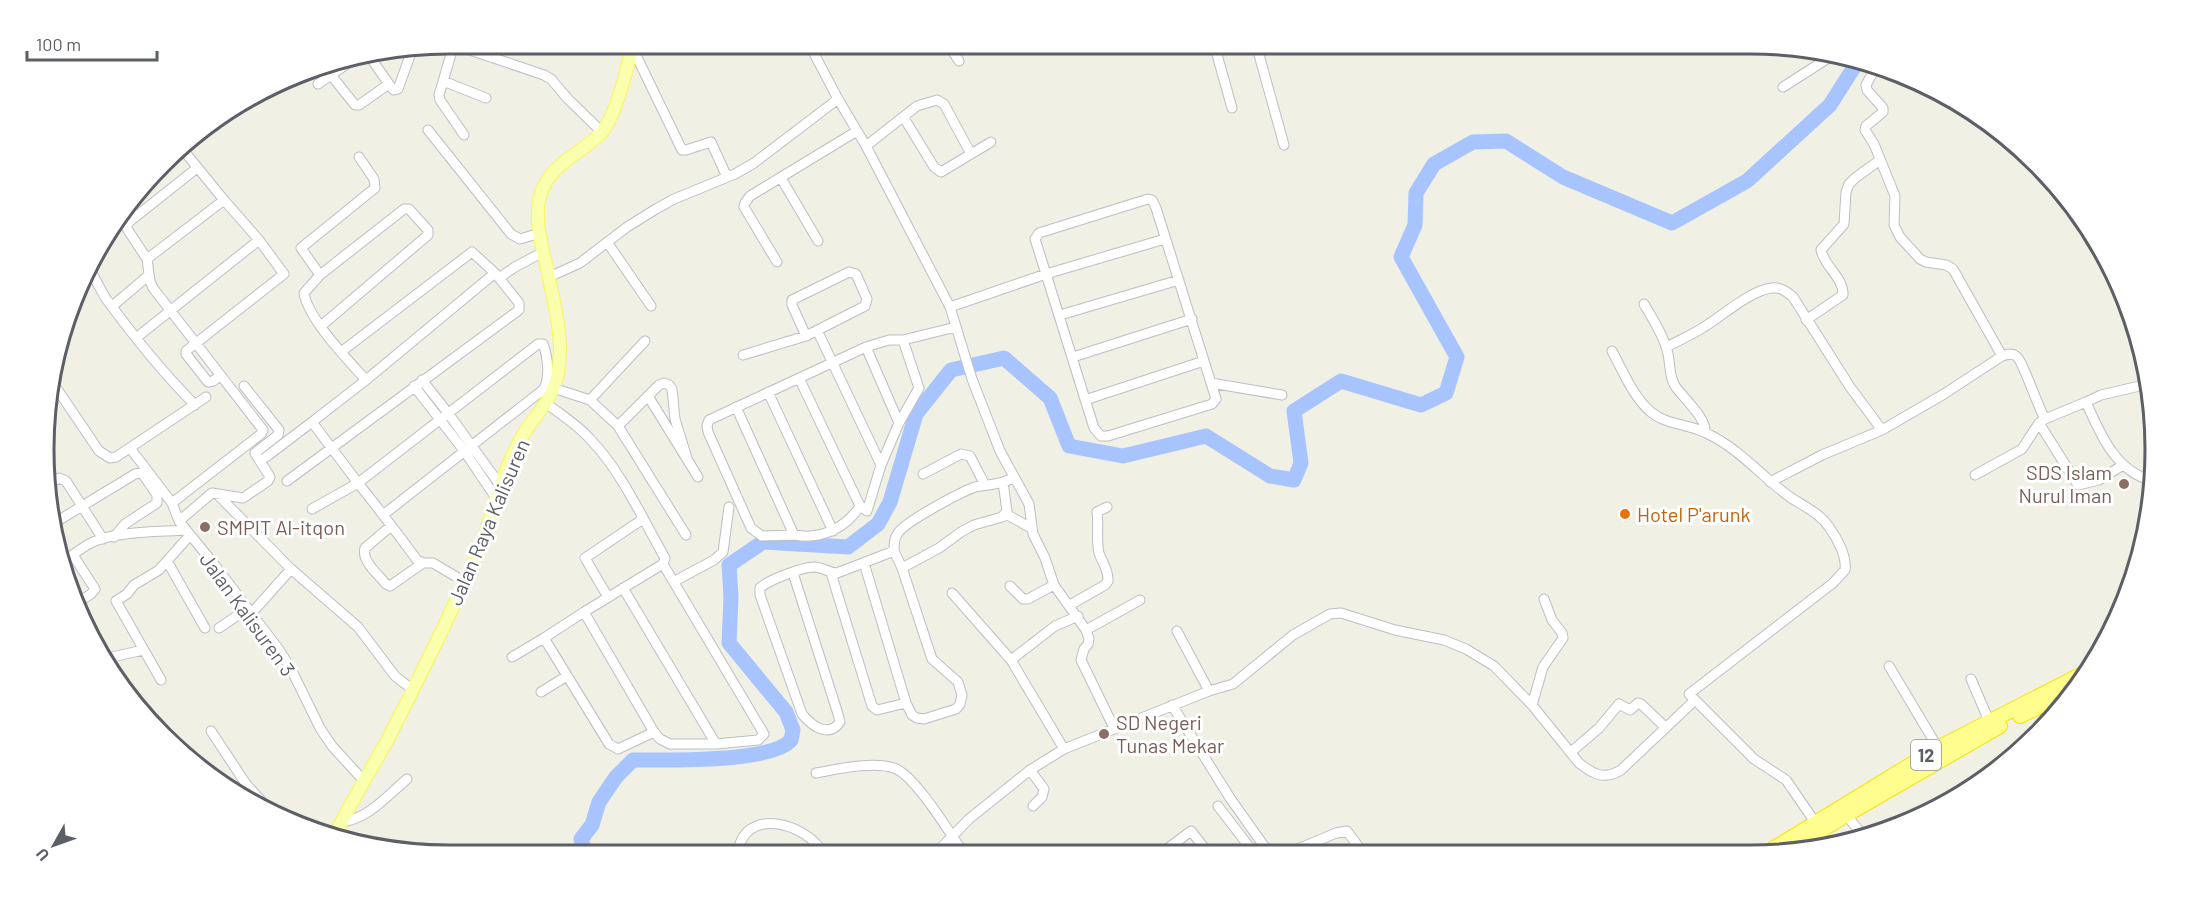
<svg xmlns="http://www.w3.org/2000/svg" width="2199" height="899" font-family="Barlow,sans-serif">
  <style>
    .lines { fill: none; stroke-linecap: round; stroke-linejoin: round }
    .river { stroke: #a7c4ff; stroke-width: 15 }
    .minor-casing { stroke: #bdbec5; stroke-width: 11 }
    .major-casing { stroke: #fcf553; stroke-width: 14 }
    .highway-casing { stroke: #f6e400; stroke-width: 16 }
    .minor { stroke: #fff; stroke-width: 9 }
    .major { stroke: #f9ffac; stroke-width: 12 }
    .highway { stroke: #fffd8e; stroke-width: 14 }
    .education-dot { fill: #8d6e63; stroke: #fff; stroke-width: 2 }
    .food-dot { fill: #e8710a; stroke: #fff; stroke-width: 2 }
    .labels { text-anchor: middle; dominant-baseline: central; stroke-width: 6; stroke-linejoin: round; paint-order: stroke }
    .shield { fill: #fff; stroke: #8e8f95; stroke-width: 1.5 }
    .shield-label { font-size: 18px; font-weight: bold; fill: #5d5f67 }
    .education-label { font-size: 20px; fill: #785e54; stroke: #fff; text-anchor: start }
    .food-label { font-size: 20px; fill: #c56008; stroke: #fff; text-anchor: start }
    .street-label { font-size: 20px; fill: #5d5f67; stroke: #fff }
    .rim { fill: none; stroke: #5d5f67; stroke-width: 3 }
  </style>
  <rect width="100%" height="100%" fill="#f0f0e5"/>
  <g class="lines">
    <!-- river -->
    <path class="river" d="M586,855L581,839L592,825L599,802L616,777L633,760C665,760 772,763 791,740L793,730L786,712L729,643L731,597L729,565L763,542L848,547L878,524L890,502L916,414L951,370L1004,358L1050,398L1069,446L1123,456L1206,436L1270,476L1294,480L1301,463L1294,411L1341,381L1421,405L1446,393L1457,357L1401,257L1415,225L1416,193L1434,164L1473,142L1506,141L1563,177L1672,223L1747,181L1830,105L1858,61"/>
    <defs>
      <path id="minor" d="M452,44L544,75L551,79L568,99L602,132
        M454,44L439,95L440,100L464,135
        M809,44L838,99L866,146L950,307L972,379L1000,451L1029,504L1033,534L1045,558L1054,585L1086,630L1089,639L1088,644L1084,649L1081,660L1114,728
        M948,44L959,61
        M1214,44L1232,108
        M1256,44L1284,145
        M632,47L682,150H686L711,142L727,177
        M370,57L391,87L394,90L398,89L412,50
        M1877,65L1866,85L1867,90L1883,108V112L1866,126L1865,130L1874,144L1895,196L1894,225L1900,237L1920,259L1926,262L1946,265L1953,269L2002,356
        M331,75L355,105H359L389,84
        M443,81L486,98
        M318,84L354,59
        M1783,87L1830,57
        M904,118L934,167L941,172L991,142
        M428,130L511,234L520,239L540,233
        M866,146L917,106L937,100L944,104L971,154
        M781,178L818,241
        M607,242L651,306
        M147,259L224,200L180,146
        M777,262L744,207L745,203L750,196L857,131
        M88,268C96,278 100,290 107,300C135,338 162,372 195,405
        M320,275L404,209H409L428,230V235L321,326
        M549,277L580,263L627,227L656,209L674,199L735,174L754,163L838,99
        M499,278L515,267L543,252
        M116,303L149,275
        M1644,304C1652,318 1663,334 1667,350C1671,363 1668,374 1675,386C1684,399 1706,417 1705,432
        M950,307L1046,274L1094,428L1101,436H1108L1212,404L1216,399L1156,208L1152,200L1148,199L1039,233L1035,239L1046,274L1165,239
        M1060,315L1179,280
        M1806,320L1843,295C1844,278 1824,266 1821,250L1844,224L1846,192L1849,184L1855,178L1880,160
        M817,330L881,465
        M141,334L259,240
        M866,347L899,423
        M1667,347C1679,340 1692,335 1704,327C1722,316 1751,290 1772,288C1781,287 1787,292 1793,297L1850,387L1882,430L1944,394L2002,356C2007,355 2011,352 2016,356C2022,359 2038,407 2045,419
        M1612,351C1623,371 1633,397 1651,412C1666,425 1689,424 1706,433C1739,448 1761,476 1790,497C1803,506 1820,513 1829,527C1837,538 1847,556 1845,570L1833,583L1689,694L1754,759L1786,780L1815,822
        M743,355L806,336L865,306L867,299L856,274L849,272L792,300V305L806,336
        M1073,357L1192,319
        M220,376L213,381L208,382L186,354V351L284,274L259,240L224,200
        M799,378L860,506L867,511L881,465L899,423L919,388L903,340
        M51,380L99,451L110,458L116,457L206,397
        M366,380L495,273
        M422,380L448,413L500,485
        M1211,383L1282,395
        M414,386L465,452L496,498
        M553,388L590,400L618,426L686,535
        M768,392L833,531
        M648,396L698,477
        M590,400L645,341
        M1085,400L1204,361
        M2086,402L2101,395L2148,384
        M736,407L794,535C821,540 846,528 860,506
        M2039,423L2078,485L2099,480L2123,465
        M618,426L659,385L664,383L669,385L672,389L675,419L687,458
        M130,448L172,503L179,521L214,564L280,651L291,669L320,728L332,746L364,781
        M266,457L312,422
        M50,474L54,481L59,478L66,481L103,539
        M923,474L961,454L970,456L985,485
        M1975,475L2022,449L2039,423L2045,419L2086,402C2100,434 2116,472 2153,481
        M287,481L519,310V303L495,273L472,252L341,352
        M1770,482L1822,455L1882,430
        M217,494L291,569L358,627L395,676L413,690
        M172,503L261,434L263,430L153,288L150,281L147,259L126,227L129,222L197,168
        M312,509L358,483L312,422L366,380C348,360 308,319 304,293L320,275L301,248L375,188L374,179L359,157
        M1006,514L1031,528
        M383,515L544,389C550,377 548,357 543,344H538L358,483C378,508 398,534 417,560L423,563H433L465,582
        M179,521L212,493L243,498L268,481L270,477L255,453L278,435L279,430L244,386
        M51,525L135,474L142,473L157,495V503L125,524L114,537
        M391,526L365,548C361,561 378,574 386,584L390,586L423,563
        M794,535L762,536L751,528L708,432L707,426L709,420L866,347L889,340H903L956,327
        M894,551C894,545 894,538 898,533C906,521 961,492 975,487C984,485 994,485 1003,482
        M73,555L95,589L91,594L74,605
        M167,561L205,628
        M62,563C71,556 82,547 93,542C117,531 159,532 186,530
        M864,563L906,703L912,715L917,718L924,719L956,709L960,704L962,695L958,682L932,659L902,568
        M663,564L764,734L758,740L716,744
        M793,573L838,714L840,722C828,739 811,725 802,714L760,595V588C768,580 803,567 814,567C823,567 829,573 837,573L894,551L902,568L939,548L961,532L974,525L1002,517L1007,511L1003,482L1014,478
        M831,573L872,706L877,710L906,703
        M675,581L714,560L723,552L729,507
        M1010,586L1023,599H1028L1054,585
        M623,588L716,744H670L660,739L654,732
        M952,593L1011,660L1064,749
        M608,597L585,558L643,519
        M1070,605L1105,585L1108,581C1109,571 1102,562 1099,553C1096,541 1099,525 1097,512L1107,507
        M251,614L291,569
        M219,628L247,609
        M1086,630L1140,600
        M1177,631L1209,691
        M544,638L584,612
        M512,657L544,638L609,744L618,749L654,732L584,612L663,564L665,558C642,518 622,472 590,439C578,425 561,415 546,403
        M104,659L143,650
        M1011,660L1055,626L1078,616
        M1889,666L1938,748
        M1971,679L1989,721
        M161,680L116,601L127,594L134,585L159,570L190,535
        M541,692L567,676
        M1172,705L1230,798L1269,853
        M1532,705L1543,667L1563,638L1562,633L1552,620L1544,599
        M211,731L246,784L266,806
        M1571,752L1599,728L1619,704L1630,710L1638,703L1641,704L1665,727
        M1030,770L1044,789L1042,797L1033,806
        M816,773C838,769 873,761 894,768C915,775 951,835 964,854
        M1218,806L1254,853
        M1846,815L1862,834
        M341,822C368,819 386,797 407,779
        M1288,853L1336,833L1347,831L1363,853
        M935,854L969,819L1030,770L1064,749L1209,691L1233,684L1293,635L1330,614L1341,613L1395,630L1444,640L1466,649L1494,666L1532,705L1579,763C1594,775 1604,780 1621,770L1695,700
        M1160,854L1191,831L1209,854
        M738,855C741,805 808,822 824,855"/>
      <path id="major" d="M334,836C350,804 369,773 387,741C418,681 448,619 476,558C490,527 495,494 509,463C513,454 518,444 523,435C536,414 554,398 558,372C564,342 555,307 549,278C544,251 532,220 541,193C551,163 581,154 601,133C615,118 629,65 632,44"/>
      <path id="highway" d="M2020,716L2075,689
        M1768,852L1938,748L2090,670
        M1786,852L1846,815L2000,726"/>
    </defs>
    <!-- minor casing -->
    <use href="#minor" class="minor-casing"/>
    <!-- major casing -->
    <use href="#major" class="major-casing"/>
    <!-- highway casing -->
    <use href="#highway" class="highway-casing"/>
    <!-- minor -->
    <use href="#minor" class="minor"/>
    <!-- major -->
    <use href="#major" class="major"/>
    <!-- highway -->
    <use href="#highway" class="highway"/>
  </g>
  <!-- markers -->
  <g class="education-dot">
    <circle cx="2124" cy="484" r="6"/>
    <circle cx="205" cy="527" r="6"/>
    <circle cx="1104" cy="734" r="6"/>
  </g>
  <circle class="food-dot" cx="1625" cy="514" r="6"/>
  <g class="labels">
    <!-- shield labels -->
    <rect class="shield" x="1911" y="740" width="30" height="30" rx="4.5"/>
    <g class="shield-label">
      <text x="1926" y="755">12</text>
    </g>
    <!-- education labels -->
    <g class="education-label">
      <text x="2112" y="472" text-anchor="end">SDS Islam<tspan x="2112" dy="23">Nurul Iman</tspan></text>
      <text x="217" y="527">SMPIT Al-itqon</text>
      <text x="1116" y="722">SD Negeri<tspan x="1116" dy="23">Tunas Mekar</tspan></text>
    </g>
    <!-- food labels -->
    <g class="food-label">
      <text x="1637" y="514">Hotel P'arunk</text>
    </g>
    <!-- street labels -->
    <g class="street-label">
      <text transform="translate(488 522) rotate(-67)">Jalan Raya Kalisuren</text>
      <text transform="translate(248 614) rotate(54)">Jalan Kalisuren 3</text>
    </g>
  </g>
  <!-- crop -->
  <path d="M0 0H2199V899H0ZM449 54H1750A395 395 0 0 1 2145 449V450A395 395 0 0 1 1750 845H449A395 395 0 0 1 54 450V449A395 395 0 0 1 449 54Z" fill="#fff" fill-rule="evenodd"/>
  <path class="rim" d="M449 54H1750A395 395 0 0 1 2145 449V450A395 395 0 0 1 1750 845H449A395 395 0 0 1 54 450V449A395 395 0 0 1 449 54Z"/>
  <!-- north arrow -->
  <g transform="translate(54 845) rotate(230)" stroke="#ffffff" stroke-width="4.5" paint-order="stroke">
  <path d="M0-4.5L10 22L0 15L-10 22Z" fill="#5d5f67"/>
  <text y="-9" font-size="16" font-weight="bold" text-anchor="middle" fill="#5d5f67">U</text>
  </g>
  <!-- scale -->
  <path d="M27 51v9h130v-9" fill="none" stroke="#5d5f67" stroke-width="3"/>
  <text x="36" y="51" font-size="18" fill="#5d5f67" stroke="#ffffff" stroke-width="4.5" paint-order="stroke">100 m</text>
</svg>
